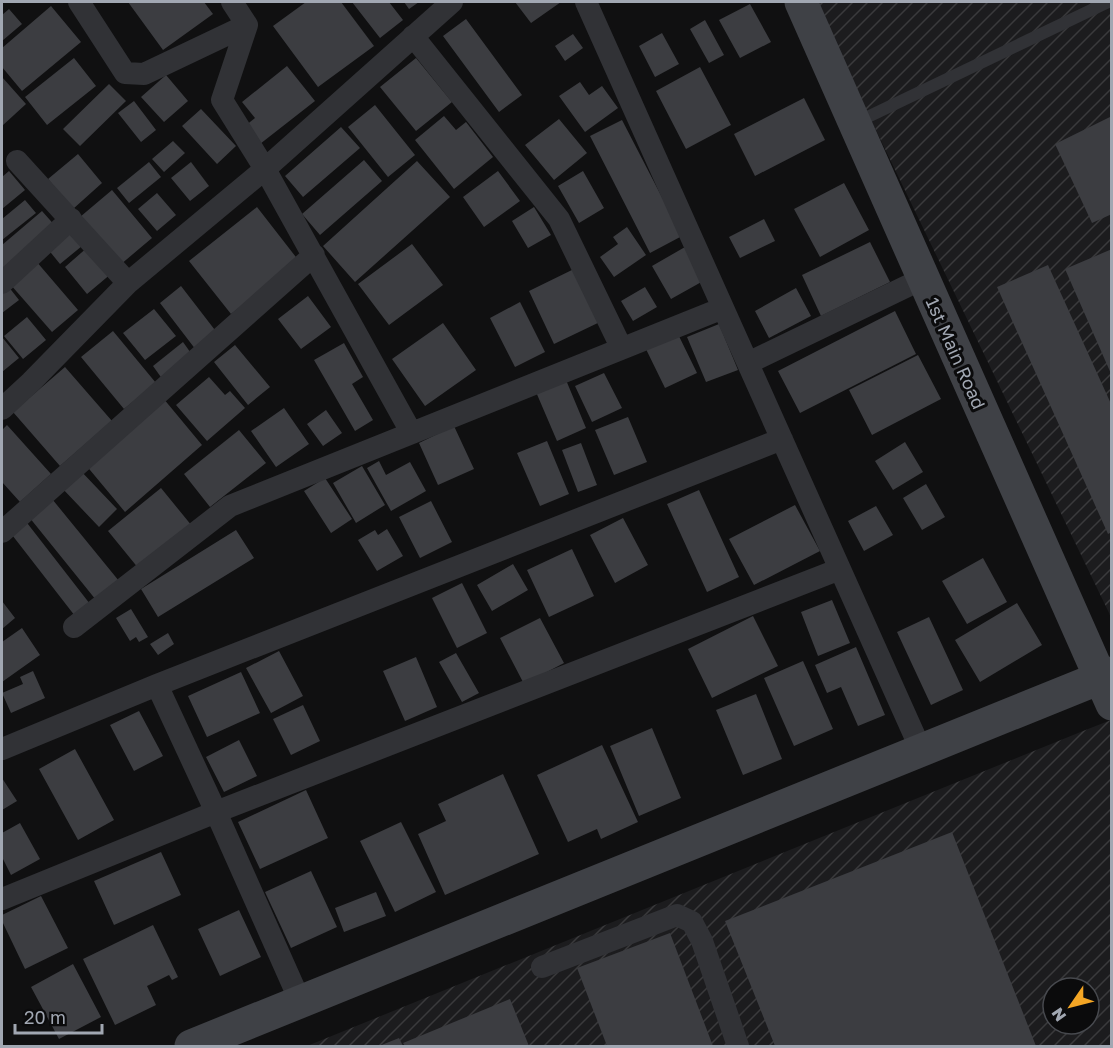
<svg xmlns="http://www.w3.org/2000/svg" width="1113" height="1048" font-family="'Golos Text',sans-serif">
  <style>
    .industrial { fill: url(#industrial-furrows); fill-rule: evenodd }
    .building { fill: #3c3d41 }
    .lines { fill: none; stroke-linecap: round; stroke-linejoin: round }
    .lane { stroke: #313236; stroke-width: 12 }
    .street { stroke: #313236; stroke-width: 22 }
    .secondary { stroke: #3f4146; stroke-width: 33 }
    .labels { text-anchor: middle; dominant-baseline: central; stroke-width: 6; stroke-linejoin: round; paint-order: stroke }
    .street-label { font-size: 18px; fill: #a1a7b2; stroke: #0b0b0c }
  </style>
  <defs>
    <pattern id="industrial-furrows" width="10" height="10" patternUnits="userSpaceOnUse" patternTransform="scale(1.5)"><rect width="10" height="10" fill="#1c1c1e"/><path d="M-1 1l2-2M0 10L10 0M9 11l2-2" fill="none" stroke="#3a3a3c"/></pattern>
  </defs>
  <rect width="100%" height="100%" fill="#101011"/>
  <!-- industrial -->
  <path class="industrial" d="M814,2H1111V617Z
    M1111,720V1046H307L1083,731ZM1053,988H1089V1024H1053Z"/>
  <!-- building -->
  <path class="building" d="M128,2H204L213,14L163,50Z
    M306,2H341L374,46L318,87L273,26Z
    M352,2H389L403,20L380,38Z
    M404,2H419L409,9Z
    M515,2H561L531,23Z
    M750,4L771,42L740,58L719,20Z
    M51,6L81,42L22,91L2,67V48Z
    M9,9L22,24L2,41V15Z
    M466,19L522,95L499,112L443,36Z
    M705,20L724,55L709,63L690,29Z
    M662,33L679,64L655,77L639,46Z
    M573,34L583,48L565,61L555,46Z
    M74,58L96,86L47,125L25,97Z
    M416,58L452,102L416,131L380,87Z
    M287,66L315,101L260,144L245,126L255,118L242,102Z
    M700,67L731,125L686,149L656,91Z
    M166,75L188,101L164,122L141,97Z
    M2,77L26,104L2,126Z
    M580,82L589,95L602,86L618,108L585,132L559,96Z
    M109,84L126,101L80,146L63,129Z
    M804,98L825,140L755,176L734,134Z
    M134,101L156,130L141,142L118,113Z
    M375,105L415,155L388,177L348,127Z
    M201,109L236,146L217,164L182,126Z
    M444,116L456,130L466,122L493,157L454,189L415,140Z
    M1112,116V214L1092,223L1055,144Z
    M559,119L587,153L554,180L525,145Z
    M622,120L682,236L650,253L590,136Z
    M341,127L360,148L303,197L285,176Z
    M173,141L185,153L164,172L152,159Z
    M78,154L102,183L73,209L48,179Z
    M364,160L382,181L320,235L302,214Z
    M417,161L450,197L355,282L323,246Z
    M149,162L161,177L129,203L117,188Z
    M191,162L209,186L190,201L171,178Z
    M9,171L25,190L2,209V177Z
    M498,171L520,201L484,227L463,197Z
    M583,171L604,208L579,223L558,186Z
    M844,183L869,230L820,257L794,209Z
    M112,190L152,238L120,265L80,217Z
    M157,193L176,215L157,231L138,209Z
    M25,200L36,213L2,240V219Z
    M257,207L299,261L231,314L189,261Z
    M534,207L551,235L528,248L512,221Z
    M42,211L57,228L2,274V245Z
    M764,219L775,241L740,258L729,237Z
    M627,227L646,255L614,277L600,257L618,244L613,237Z
    M70,230L82,246L60,264L47,248Z
    M870,242L890,282L821,316L802,275Z
    M412,244L443,285L389,325L358,284Z
    M89,246L112,273L87,294L65,267Z
    M685,247L705,280L671,299L652,266Z
    M1112,249V376L1065,269Z
    M36,261L78,310L52,332L10,284Z
    M1048,265L1112,406V532L1108,534L997,287Z
    M576,268L602,321L554,344L529,291Z
    M8,286L19,300L2,313V291Z
    M181,286L218,334L196,350L160,303Z
    M645,287L657,307L633,321L621,301Z
    M796,288L811,316L769,338L755,311Z
    M308,296L331,327L301,349L278,319Z
    M520,302L545,352L515,367L490,318Z
    M154,309L176,336L145,360L123,333Z
    M895,311L916,354L800,413L778,371Z
    M27,317L46,340L23,359L4,336Z
    M443,323L476,370L425,406L392,359Z
    M719,324L738,370L706,382L687,337Z
    M675,328L697,373L665,388L643,343Z
    M113,331L156,383L124,409L81,357Z
    M2,337L19,358L2,372Z
    M183,342L193,356L163,380L153,366Z
    M344,343L363,377L352,384L373,420L355,431L314,360Z
    M235,345L270,387L248,405L214,362Z
    M918,355L941,399L872,435L849,390Z
    M65,367L112,421L60,466L13,412Z
    M604,373L622,408L592,422L575,386Z
    M209,377L225,395L230,391L245,408L207,441L176,405Z
    M566,380L586,428L557,441L536,392Z
    M163,398L202,445L125,512L85,464Z
    M284,408L309,444L276,467L251,431Z
    M326,410L342,433L323,446L307,424Z
    M628,417L647,462L614,475L595,430Z
    M7,425L51,474L20,502L2,482V430Z
    M454,426L474,469L438,485L419,443Z
    M239,430L266,463L210,507L184,474Z
    M547,441L569,494L540,506L517,453Z
    M905,442L923,472L893,490L875,461Z
    M581,443L597,485L578,492L562,450Z
    M379,461L386,475L410,462L426,491L391,511L367,468Z
    M362,466L385,505L356,523L333,483Z
    M79,469L117,509L99,527L61,487Z
    M325,478L352,519L331,533L304,491Z
    M926,484L945,517L922,530L903,498Z
    M161,488L192,526L139,569L108,531Z
    M699,490L739,577L707,592L667,504Z
    M48,494L119,581L96,600L25,512Z
    M431,501L452,542L420,558L399,517Z
    M795,505L820,551L754,585L729,539Z
    M876,506L893,535L864,551L848,521Z
    M623,518L648,565L615,583L590,535Z
    M24,519L90,604L75,616L9,531Z
    M387,529L403,556L377,571L358,540L375,530L378,535Z
    M236,530L254,558L158,617L141,589Z
    M572,549L594,596L549,617L527,570Z
    M983,558L1007,602L967,624L942,581Z
    M513,564L528,590L492,611L477,585Z
    M462,583L487,633L457,648L432,598Z
    M832,600L850,643L818,656L801,612Z
    M2,601L15,618L2,629Z
    M1017,603L1042,645L980,682L955,640Z
    M131,609L148,637L139,642L136,637L130,641L116,618Z
    M753,616L778,666L712,698L688,649Z
    M929,617L963,690L931,705L897,632Z
    M540,618L564,663L524,684L500,638Z
    M22,628L40,655L2,682V642Z
    M168,633L174,644L158,655L150,644Z
    M856,647L885,715L858,726L841,687L827,693L815,665Z
    M279,651L303,696L271,713L246,668Z
    M456,653L479,693L462,702L439,662Z
    M416,657L437,707L405,721L383,671Z
    M803,661L833,729L794,746L764,678Z
    M33,671L45,698L11,713L2,693L23,684L20,677Z
    M241,672L260,713L207,737L188,696Z
    M756,694L782,759L743,775L716,710Z
    M303,705L320,741L291,755L273,719Z
    M139,711L163,756L134,771L110,725Z
    M652,728L681,798L639,816L610,746Z
    M239,740L257,776L224,792L206,757Z
    M602,745L638,822L601,839L597,829L568,842L537,775Z
    M75,749L114,820L78,840L39,769Z
    M503,774L539,854L445,895L418,834L446,821L438,804Z
    M2,778L17,801L2,810Z
    M306,790L328,838L260,869L238,822Z
    M401,822L436,892L395,912L360,841Z
    M20,823L40,859L11,875L2,857V833Z
    M952,832L1036,1046H775L725,921Z
    M161,852L181,895L114,925L94,881Z
    M311,871L337,927L291,948L265,892Z
    M376,892L386,916L344,932L335,908Z
    M41,896L68,948L25,969L2,921V915Z
    M239,910L261,957L220,976L198,929Z
    M153,925L178,977L172,980L169,975L147,986L156,1005L115,1025L83,959Z
    M670,933L713,1046H607L577,968Z
    M73,964L101,1017L59,1039L31,987Z
    M510,999L529,1046H405L403,1043Z
    M399,1038L403,1046H379Z"/>
  <g class="lines">
    <!-- lane -->
    <path class="lane" d="M855,123L1108,2"/>
    <!-- street -->
    <path class="street" d="M79,2L125,73L144,74L247,25
      M232,2L247,25L222,100L265,169L411,432
      M586,2L921,750
      M413,36L559,219L621,347
      M17,161L128,283
      M2,283L71,219
      M748,363L924,278
      M2,409L31,382L128,283L265,169L452,2
      M2,532L314,255
      M74,627L230,506L723,308
      M2,749L157,685L782,439
      M2,899L216,812L157,685
      M542,967L677,915L692,922L702,941L738,1046
      M300,1001L216,812L840,569"/>
    <!-- secondary -->
    <path class="secondary" d="M801,2L1112,704
      M191,1046L1112,673"/>
  </g>
  <g class="labels">
    <!-- street labels -->
    <g class="street-label">
      <text transform="translate(956 353) rotate(66)">1st Main Road</text>
    </g>
  </g>
  <!-- border -->
  <rect width="1113" height="1048" fill="none" stroke="#a1a7b2" stroke-width="6"/>
  <!-- north arrow -->
  <g transform="translate(1071 1006) rotate(235)"><circle r="28" fill="#0b0b0c" stroke="#47494e" stroke-width="1.5"/>
  <path d="M0-4.5L10 22L0 15L-10 22Z" fill="#f4a625"/>
  <text y="-9" font-size="16" font-weight="bold" text-anchor="middle" fill="#a1a7b2">N</text>
  </g>
  <!-- scale -->
  <path d="M15 1024v9h87v-9" fill="none" stroke="#a1a7b2" stroke-width="3"/>
  <text x="24" y="1024" font-size="18" fill="#a1a7b2" stroke="#0b0b0c" stroke-width="4.5" paint-order="stroke">20 m</text>
</svg>
